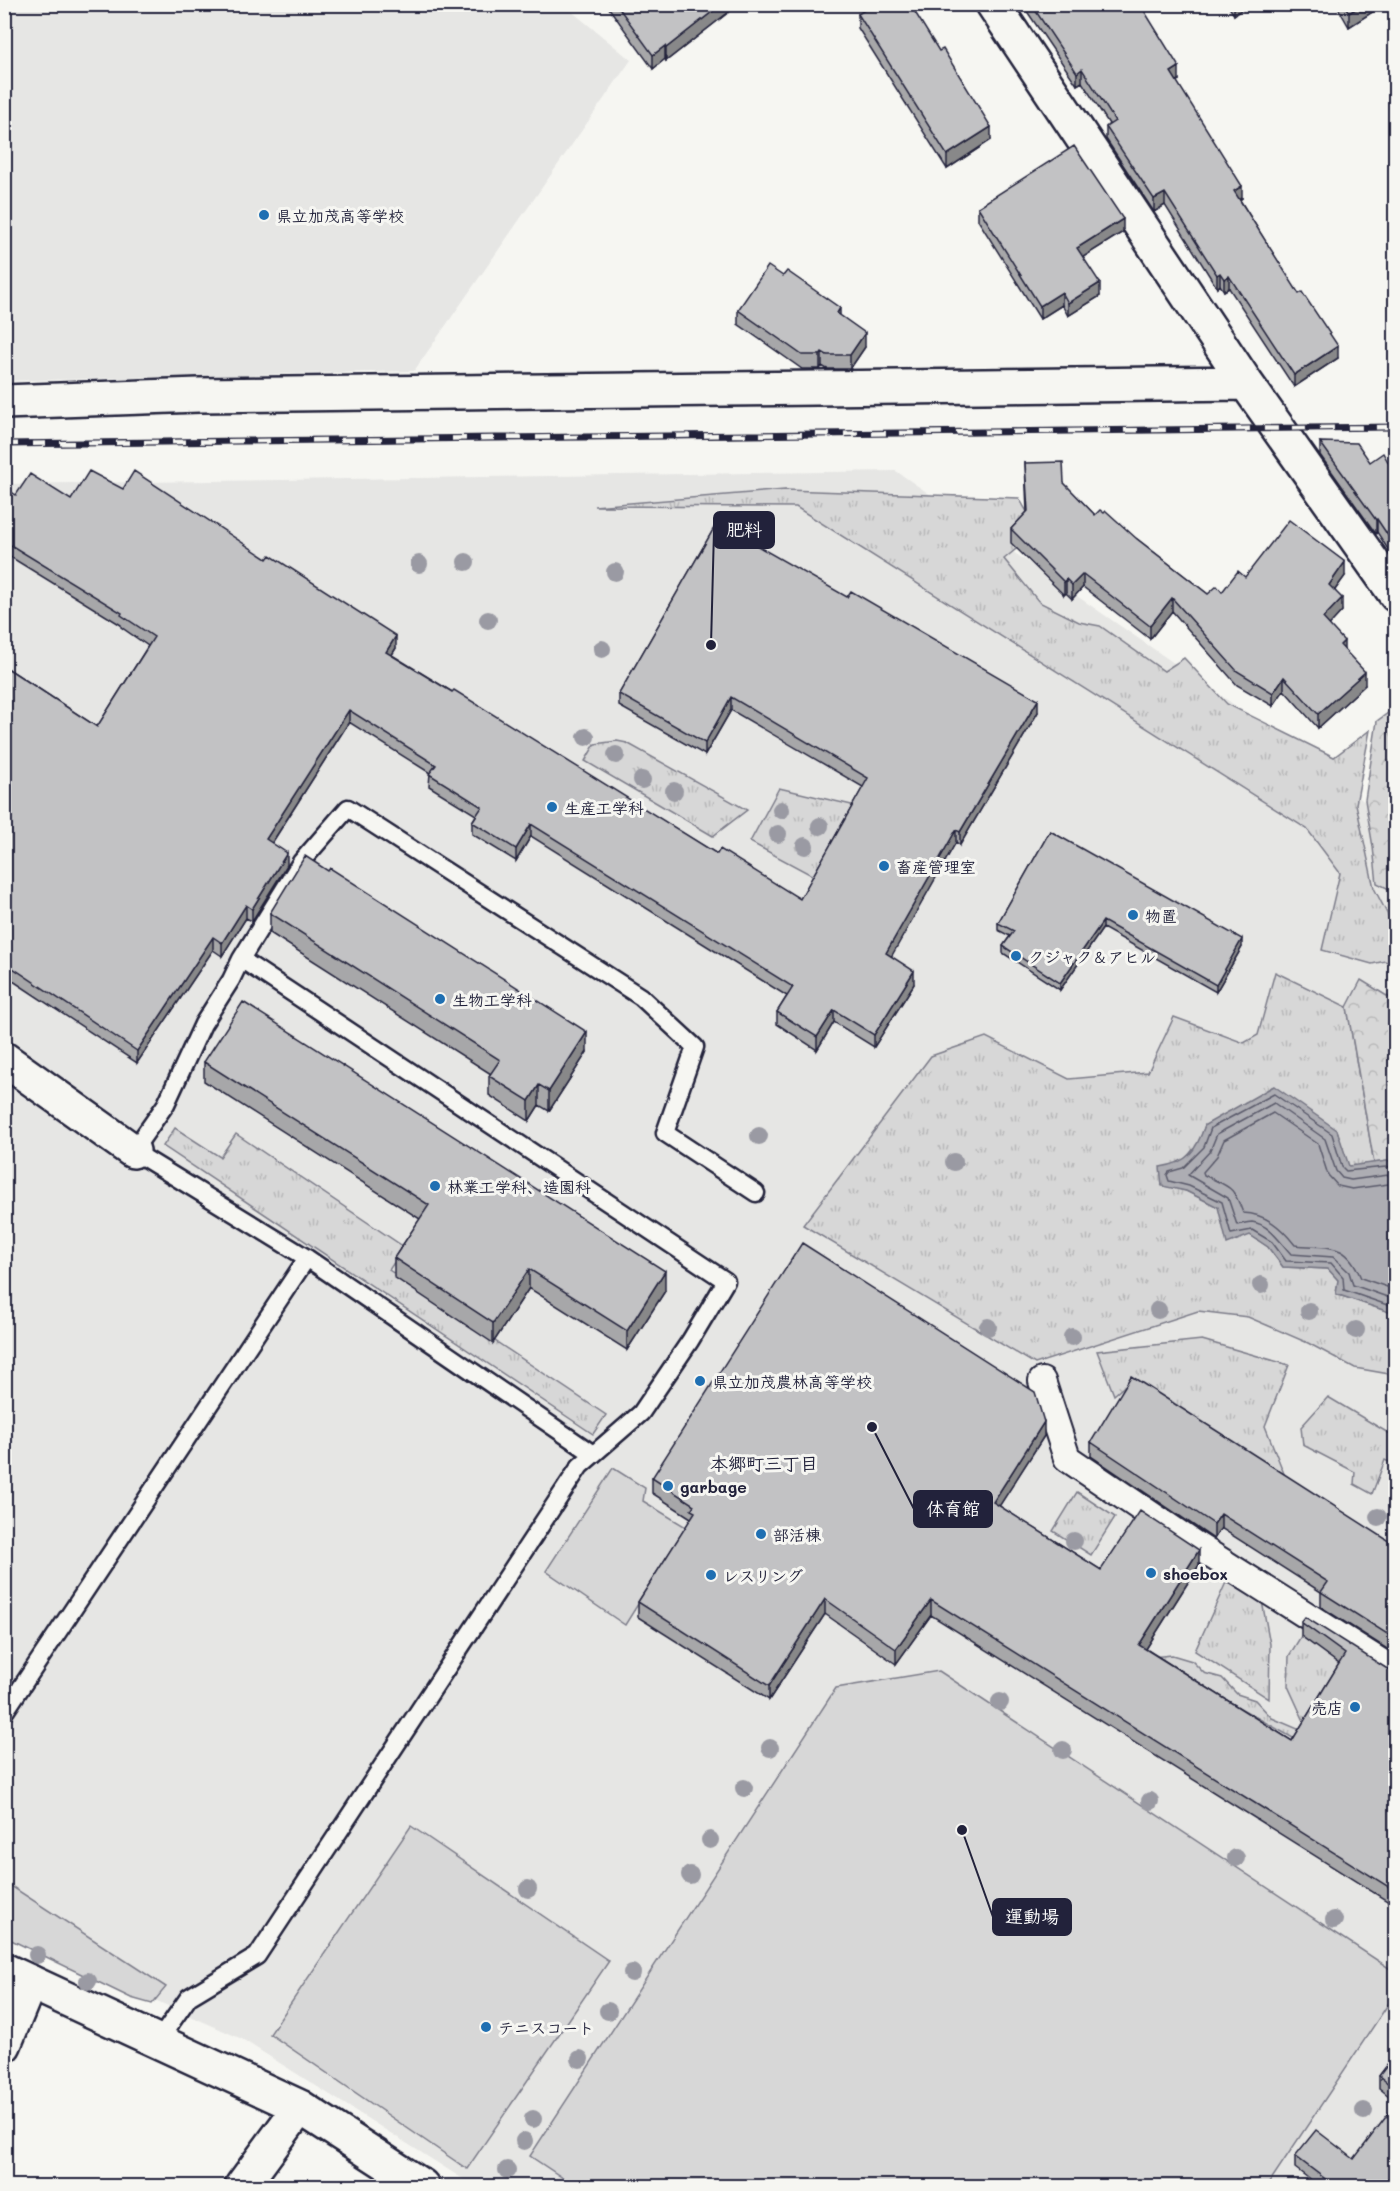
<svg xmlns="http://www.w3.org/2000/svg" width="1400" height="2191" font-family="Mali,'Klee One',sans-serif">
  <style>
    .built { fill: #e6e6e4 }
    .grass { fill: url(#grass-tufts); stroke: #7c7c89; stroke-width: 1.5 }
    .forest { fill: url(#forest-crowns); stroke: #7c7c89; stroke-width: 1.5 }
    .green { fill: #d7d7d7; stroke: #7c7c89; stroke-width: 1.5 }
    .water { fill: #adadb3; stroke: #757583; stroke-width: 1.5 }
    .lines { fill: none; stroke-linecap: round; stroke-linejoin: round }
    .shore { stroke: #5a5a6b; stroke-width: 1.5 }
    .service-casing { stroke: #22223b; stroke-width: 21 }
    .pedestrian-casing { stroke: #22223b; stroke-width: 30 }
    .minor-casing { stroke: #22223b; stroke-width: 38 }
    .tertiary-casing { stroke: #22223b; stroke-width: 38 }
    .service { stroke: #f6f6f2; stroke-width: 16 }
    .pedestrian { stroke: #f6f6f2; stroke-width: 26 }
    .minor { stroke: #f6f6f2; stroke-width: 33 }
    .tertiary { stroke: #f6f6f2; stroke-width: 33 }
    .rail-casing { stroke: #22223b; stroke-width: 7 }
    .rail { stroke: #f6f6f2; stroke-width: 4.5; stroke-dasharray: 14; stroke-linecap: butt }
    .tree { fill: #9a9aa3 }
    .wall { fill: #a7a7a9; stroke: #22223b; stroke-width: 1.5 }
    .shaded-wall { fill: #888889; stroke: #22223b; stroke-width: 1.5 }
    .building { fill: #c2c2c4; stroke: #22223b; stroke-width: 1.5 }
    .poi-dot { fill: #1f6fb2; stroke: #f6f6f2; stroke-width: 2 }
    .labels { text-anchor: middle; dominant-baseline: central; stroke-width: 6; stroke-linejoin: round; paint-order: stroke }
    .poi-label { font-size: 16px; font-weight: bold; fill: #22223b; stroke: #f6f6f2; text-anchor: start }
    .neighbourhood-label { font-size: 18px; font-weight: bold; fill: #22223b; stroke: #f6f6f2 }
    .leader { fill: none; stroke: #22223b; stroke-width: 2 }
    .callout-dot { fill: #22223b; stroke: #f6f6f2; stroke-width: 2 }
    .callout { fill: #22223b; stroke: #22223b; stroke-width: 2 }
    .callout-label { font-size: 18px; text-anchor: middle; font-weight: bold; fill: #fff }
  </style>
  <defs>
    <pattern id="grass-tufts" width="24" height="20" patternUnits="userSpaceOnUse" patternTransform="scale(1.5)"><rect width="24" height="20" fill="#d7d7d7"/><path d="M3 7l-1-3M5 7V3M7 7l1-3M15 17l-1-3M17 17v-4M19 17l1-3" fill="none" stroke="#b8b8b9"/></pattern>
    <pattern id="forest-crowns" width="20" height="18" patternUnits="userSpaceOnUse" patternTransform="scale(1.5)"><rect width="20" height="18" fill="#d7d7d7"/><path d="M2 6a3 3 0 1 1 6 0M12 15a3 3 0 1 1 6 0" fill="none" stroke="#b8b8b9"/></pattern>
  </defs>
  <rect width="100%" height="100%" fill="#f6f6f2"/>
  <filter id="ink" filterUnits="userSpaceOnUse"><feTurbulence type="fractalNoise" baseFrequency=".0167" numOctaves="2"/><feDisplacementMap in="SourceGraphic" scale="12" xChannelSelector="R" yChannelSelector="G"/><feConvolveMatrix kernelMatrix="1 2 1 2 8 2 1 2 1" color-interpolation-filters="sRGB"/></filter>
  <g filter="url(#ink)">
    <!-- built -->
    <path class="built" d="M4,5H564L631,60L414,371L5,381Z
      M896,471L1320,764L1395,828L1396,2103L1336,2186H474L242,2039L5,1933V484Z"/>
    <!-- grass -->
    <path class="grass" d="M785,490L1019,498L1038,531L1004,559L1039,602L1079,622L1100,626L1164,671L1184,658L1227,704L1334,757L1370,730L1356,804L1374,888L1395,929V965L1385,961L1372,964L1322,950L1340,873L1307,829L796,507L594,506Z
      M617,741L627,743L747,810L713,836L585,761L595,744Z
      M779,788L856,806L817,878L750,842Z
      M1275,972L1347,1007L1374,1163L1348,1167L1337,1130L1205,1125L1199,1143L1162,1185L1186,1191L1218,1207L1250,1235L1268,1247L1283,1267L1328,1269L1338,1280L1336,1294L1395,1314V1375L1355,1368L1308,1343L1248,1317L1198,1311L1035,1364L803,1225L931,1056L986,1037L1069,1079L1148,1072L1174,1017L1244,1043L1258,1035Z
      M175,1128L220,1157L236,1134L404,1247L389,1270L606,1415L593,1434L163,1146Z
      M1202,1340L1289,1365L1265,1426L1289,1486L1128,1383L1114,1395L1097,1351Z
      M1328,1397L1395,1437V1465L1385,1460L1372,1494L1354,1484L1355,1472L1303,1445L1301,1427Z
      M1077,1492L1115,1517L1091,1555L1053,1531Z
      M1228,1578L1262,1601L1270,1644L1269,1699L1195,1651Z
      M1309,1623L1350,1650L1304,1721L1288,1686L1289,1656Z
      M1172,1655L1192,1661L1204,1673L1222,1678L1237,1694L1255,1700L1272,1718L1298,1729L1307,1746L1151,1657Z"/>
    <!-- forest -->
    <path class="forest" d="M1395,708V892L1377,883L1373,847L1365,800L1377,721Z
      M1361,980L1395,1001V1160L1374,1163L1347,1007Z"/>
    <!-- green -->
    <path class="green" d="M613,1468L645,1488L643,1501L686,1527L625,1625L546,1571Z
      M939,1671L1395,1972V1994L1267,2186H575L530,2156L836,1688Z
      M411,1826L609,1961L467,2169L270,2034Z
      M4,1882H5L166,1987L152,2004L131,1998L5,1937Z"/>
    <!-- water -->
    <path class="water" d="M1274,1086L1337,1130L1349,1166L1395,1160V1314L1336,1294L1338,1280L1328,1269L1283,1267L1268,1247L1250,1235L1227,1244L1218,1207L1186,1191L1162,1186L1160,1167C1188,1163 1196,1151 1205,1125Z"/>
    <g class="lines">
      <!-- shore -->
      <path class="shore" d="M1396,1166L1346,1171L1342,1167L1332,1134L1274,1094L1211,1128L1204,1147L1183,1168L1169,1172L1167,1175L1169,1181L1189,1186L1222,1202L1231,1234L1252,1230L1272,1242L1286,1261L1331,1263L1343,1277L1344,1290L1396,1308
        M1396,1174L1351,1180L1342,1178L1336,1171L1325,1139L1274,1103L1217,1134L1210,1151L1188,1175L1228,1198L1237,1225C1242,1224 1247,1222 1252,1222C1269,1224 1280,1242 1291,1254L1333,1257L1349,1272L1353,1285L1396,1300
        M1396,1183L1352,1189L1338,1186L1328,1175L1318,1144L1273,1113L1224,1140L1217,1156L1203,1172L1204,1175C1231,1188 1233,1185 1243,1213C1266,1214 1281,1227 1295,1245C1328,1249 1346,1240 1361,1278L1396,1290"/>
      <defs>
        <path id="service" d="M593,1454L307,1258L133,1151L166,1104L203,1024L231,980L241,959L301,862L348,808L641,997L695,1047L665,1133L756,1193
          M4,1713L307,1258
          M159,2040L189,1997L257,1956L580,1466L641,1413L690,1341L726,1281L241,959"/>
        <path id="pedestrian" d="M1042,1381L1067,1458L1194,1544L1396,1672"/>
        <path id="minor" d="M993,4L1246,383L1396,595
          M4,402L199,395L1246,383
          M4,1059L133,1151
          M4,2045L30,1982"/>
        <path id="tertiary" d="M4,1970L300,2107L422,2186
          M242,2186L300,2107"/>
      </defs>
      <!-- service casing -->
      <use href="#service" class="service-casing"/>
      <!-- pedestrian casing -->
      <use href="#pedestrian" class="pedestrian-casing"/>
      <!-- minor casing -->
      <use href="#minor" class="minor-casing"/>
      <!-- tertiary casing -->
      <use href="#tertiary" class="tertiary-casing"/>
      <!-- service -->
      <use href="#service" class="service"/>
      <!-- pedestrian -->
      <use href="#pedestrian" class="pedestrian"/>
      <!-- minor -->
      <use href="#minor" class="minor"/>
      <!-- tertiary -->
      <use href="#tertiary" class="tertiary"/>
      <defs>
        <path id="rail" d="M4,444L1396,427"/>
      </defs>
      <!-- rail casing -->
      <use href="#rail" class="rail-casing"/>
      <!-- rail -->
      <use href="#rail" class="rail"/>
    </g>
    <!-- trees -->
    <g class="tree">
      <circle cx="466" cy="562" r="9"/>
      <circle cx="419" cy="564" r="9"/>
      <circle cx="615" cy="572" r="9"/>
      <circle cx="488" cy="620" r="9"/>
      <circle cx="602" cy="649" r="9"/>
      <circle cx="586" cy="737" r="9"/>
      <circle cx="616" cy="755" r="9"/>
      <circle cx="642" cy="780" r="9"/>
      <circle cx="674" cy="791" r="9"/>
      <circle cx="781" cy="810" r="9"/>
      <circle cx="820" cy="826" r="9"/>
      <circle cx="778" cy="834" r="9"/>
      <circle cx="805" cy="846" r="9"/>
      <circle cx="759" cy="1136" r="9"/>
      <circle cx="954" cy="1162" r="9"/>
      <circle cx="1261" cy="1285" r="9"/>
      <circle cx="1158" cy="1310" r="9"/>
      <circle cx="1309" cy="1311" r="9"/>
      <circle cx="988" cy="1327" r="9"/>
      <circle cx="1356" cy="1330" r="9"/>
      <circle cx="1072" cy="1337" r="9"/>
      <circle cx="1378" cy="1517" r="9"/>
      <circle cx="1074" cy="1541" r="9"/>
      <circle cx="1000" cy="1702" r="9"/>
      <circle cx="770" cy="1748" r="9"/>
      <circle cx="1063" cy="1750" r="9"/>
      <circle cx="744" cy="1788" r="9"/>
      <circle cx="1150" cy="1801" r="9"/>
      <circle cx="710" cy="1840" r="9"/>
      <circle cx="1236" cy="1858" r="9"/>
      <circle cx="690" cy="1875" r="9"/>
      <circle cx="528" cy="1889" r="9"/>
      <circle cx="1334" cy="1920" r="9"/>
      <circle cx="37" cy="1955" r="9"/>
      <circle cx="632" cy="1973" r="9"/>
      <circle cx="88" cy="1981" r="9"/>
      <circle cx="608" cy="2011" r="9"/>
      <circle cx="580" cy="2059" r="9"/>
      <circle cx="1364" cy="2111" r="9"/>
      <circle cx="533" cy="2119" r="9"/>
      <circle cx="524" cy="2141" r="9"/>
      <circle cx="507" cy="2170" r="9"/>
    </g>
    <!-- wall -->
    <path class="wall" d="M606,4H739L666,61L665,59L653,69Z
      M1022,4H1140L1179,80L1176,81L1242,198L1240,200L1338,358L1294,387L1229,288L1224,291L1220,285L1217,288L1165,205L1154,212L1106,139V127L1109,124L1082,82L1077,85Z
      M1227,4H1249L1234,15Z
      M1336,4H1385L1349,27Z
      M858,14L991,140L947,169L858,28Z
      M978,207L1123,232L1083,257L1100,296L1068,316L1062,305L1040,319L978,220Z
      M738,310L840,316L865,347L850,369H827L822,366L820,369H802L738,324Z
      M1320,442L1370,462L1391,467L1395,464V560L1377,532L1376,534L1320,455Z
      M1025,463L1064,483L1095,515L1137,539L1208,594L1222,592L1245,577L1345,576L1335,590L1342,611L1329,625L1365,685L1318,728L1284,690L1273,706L1237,685L1172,611L1150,639L1083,587L1072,599L1066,593L1064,595L1011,543V529L1027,512Z
      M16,495L71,500L396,648L392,655L717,854L800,899L863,787L731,710L705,755L619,706V694L717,523L1038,712L960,845L956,842L891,956L914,984L874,1047L834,1022L817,1050L777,1024V1012L787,996L531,836L516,861L472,834V822L476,815L429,786L430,773L349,722L272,843L287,865L252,921L246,918L222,956L213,950L137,1063L4,975V666L97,727L148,646L121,627V625L9,556L4,562Z
      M1050,831L1242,947L1216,992L1103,928L1060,990L1003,953V946L1010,936L998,930V923Z
      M270,913L587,1052L549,1111L539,1105L529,1121L489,1095V1076L491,1074L270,933Z
      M204,1062L665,1291L627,1350L529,1288L493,1343L394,1277V1258L420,1219L204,1081Z
      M1044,1436L999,1506L1101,1570L1199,1565L1146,1649L1292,1741L1339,1664L1301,1636V1622L1389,1670L1395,1672V1906L931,1615L896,1664L825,1614L769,1700L638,1617V1602L691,1519V1518L652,1493V1478Z
      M1091,1442L1395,1545V1654L1321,1607V1592L1221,1528L1214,1539L1091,1456Z
      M1395,2055V2101L1379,2088V2076Z
      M1295,2156L1354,2159L1395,2187H1320L1295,2168Z"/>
    <!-- shaded-wall -->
    <path class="shaded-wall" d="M722,4H739L666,61V48Z
      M1234,4H1249L1234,15Z
      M1363,4H1385L1349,27V13Z
      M665,46V59L653,69V55Z
      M1179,67V80L1171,85V72Z
      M1082,69V82L1077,85V73Z
      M991,127V140L947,169V155Z
      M1242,186V198L1234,203V191Z
      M1165,193V205L1154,212V199Z
      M1123,219V232L1077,261V248Z
      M1220,273V285L1217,288V275Z
      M1229,276V288L1224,291V279Z
      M1100,283V296L1068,316V303Z
      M1062,292V305L1040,319V306Z
      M840,308V322L837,313Z
      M865,333V347L850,369V355Z
      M1338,346V358L1294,387V375Z
      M822,352V366L820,369V355Z
      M1377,519V532L1376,534V520Z
      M9,544V556L4,562V550Z
      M1345,562V576L1329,598V585Z
      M1083,574V587L1072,599V585Z
      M1066,579V593L1064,595V582Z
      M1172,598V611L1150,639V626Z
      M1342,598V611L1323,632V618Z
      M396,636V648L386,664V652Z
      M1344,641V654L1340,645Z
      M1365,672V685L1318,728V714Z
      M1284,677V690L1273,706V693Z
      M731,697V710L705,755V743Z
      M1038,700V712L960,845V832Z
      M349,710V722L266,852V839Z
      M531,824V836L516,861V849Z
      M956,830V842L886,966V953Z
      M287,853V865L252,921V909Z
      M246,905V918L222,956V943Z
      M1103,921V928L1060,990V983Z
      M213,937V950L137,1063V1051Z
      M1242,939V947L1216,992V985Z
      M914,971V984L874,1047V1035Z
      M834,1010V1022L817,1050V1037Z
      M587,1032V1052L549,1111V1091Z
      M539,1085V1105L529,1121V1101Z
      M529,1269V1288L493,1343V1323Z
      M665,1271V1291L627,1350V1331Z
      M1044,1422V1436L993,1516V1502Z
      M1221,1514V1528L1214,1539V1524Z
      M1199,1550V1565L1139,1660V1645Z
      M825,1599V1614L769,1700V1686Z
      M931,1600V1615L896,1664V1649Z"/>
    <!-- building -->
    <path class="building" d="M616,4H722L666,48L665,46L653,55Z
      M874,4H910L939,51L943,49L991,127L947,155L858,14Z
      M1031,4H1140L1179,67L1171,72L1242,186L1234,191L1299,294L1302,292L1338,346L1294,375L1229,276L1224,279L1220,273L1217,275L1165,193L1154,199L1106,127L1115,121L1082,69L1077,73Z
      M1344,4H1363L1349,13Z
      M1074,146L1123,219L1077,248L1100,283L1068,303L1062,292L1040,306L978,207Z
      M768,266L783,276L787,271L840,308L837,313L865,333L850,355H827L822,352L820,355H802L738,310Z
      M1320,442L1357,443L1370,462L1383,453L1391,467L1395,464V546L1377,519L1376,520Z
      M1063,462L1064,483L1095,515L1100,510L1104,513L1106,511L1137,539L1208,594L1217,586L1222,592L1238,571L1245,577L1289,520L1345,562L1329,585L1342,598L1323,618L1344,641L1340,645L1365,672L1318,714L1284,677L1273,693L1237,671L1172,598L1150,626L1083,574L1072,585L1066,579L1064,582L1011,529L1028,511L1025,463Z
      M89,471L123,489L134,471L267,559L270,555L396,636L386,652L452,692L454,690L717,854L720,849L800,899L868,778L731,697L705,743L619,694L717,523L847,597L851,591L1038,700L960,832L956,830L886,953L914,971L874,1035L834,1010L817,1037L777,1012L793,987L531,824L516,849L472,822L482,807L429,774L436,765L349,710L266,839L287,853L252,909L246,905L222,943L213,937L137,1051L4,962V666L97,727L154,637L121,615L122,613L9,544L4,550V487L16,495L30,474L71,500Z
      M1050,831L1242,939L1216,985L1103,921L1060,983L1003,946L1014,931L998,923Z
      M305,856L328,871L330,868L587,1032L549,1091L539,1085L529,1101L489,1076L500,1060L270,913Z
      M243,1002L665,1271L627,1331L529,1269L493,1323L394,1258L429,1205L204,1062Z
      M802,1243L1035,1392L1044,1422L993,1502L1101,1570L1140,1511L1199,1550L1139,1645L1292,1741L1345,1654L1301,1622L1305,1617L1389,1670L1395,1672V1891L931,1600L896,1649L825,1599L769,1686L638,1602L695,1512L691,1510L694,1505L652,1478Z
      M1131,1376L1395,1545V1639L1321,1592L1328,1582L1221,1514L1214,1524L1091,1442Z
      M1395,2055V2089L1379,2076Z
      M1395,2105V2187H1336L1295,2156L1316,2130L1354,2159Z"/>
  </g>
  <!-- markers -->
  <g class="poi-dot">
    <circle cx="264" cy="215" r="6"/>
    <circle cx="552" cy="807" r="6"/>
    <circle cx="884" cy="866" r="6"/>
    <circle cx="1133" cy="915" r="6"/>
    <circle cx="1016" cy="956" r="6"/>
    <circle cx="440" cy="999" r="6"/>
    <circle cx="435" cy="1186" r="6"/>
    <circle cx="700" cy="1381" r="6"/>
    <circle cx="668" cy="1486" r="6"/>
    <circle cx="761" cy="1534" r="6"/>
    <circle cx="1151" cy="1573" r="6"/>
    <circle cx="711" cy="1575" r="6"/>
    <circle cx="1355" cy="1707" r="6"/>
    <circle cx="486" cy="2027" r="6"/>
  </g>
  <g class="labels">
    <!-- poi labels -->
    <g class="poi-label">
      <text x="276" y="215">県立加茂高等学校</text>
      <text x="564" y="807">生産工学科</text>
      <text x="896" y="866">畜産管理室</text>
      <text x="1145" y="915">物置</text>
      <text x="1028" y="956">クジャク＆アヒル</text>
      <text x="452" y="999">生物工学科</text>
      <text x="447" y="1186">林業工学科、造園科</text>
      <text x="712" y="1381">県立加茂農林高等学校</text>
      <text x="680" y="1486">garbage</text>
      <text x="773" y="1534">部活棟</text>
      <text x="1163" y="1573">shoebox</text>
      <text x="723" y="1575">レスリング</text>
      <text x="1343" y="1707" text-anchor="end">売店</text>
      <text x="498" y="2027">テニスコート</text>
    </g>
    <!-- neighbourhood labels -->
    <g class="neighbourhood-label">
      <text x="764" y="1463">本郷町三丁目</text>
    </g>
  </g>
  <!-- callouts -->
  <path class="leader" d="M711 645L714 530M872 1427L914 1509M962 1830L993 1917"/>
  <g class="callout-dot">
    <circle cx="711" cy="645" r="6"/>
    <circle cx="872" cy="1427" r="6"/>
    <circle cx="962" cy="1830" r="6"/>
  </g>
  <g class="callout">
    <rect x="714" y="512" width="60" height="36" rx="6"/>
    <rect x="914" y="1491" width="78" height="36" rx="6"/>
    <rect x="993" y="1899" width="78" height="36" rx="6"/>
  </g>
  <g class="callout-label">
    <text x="744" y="536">肥料</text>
    <text x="953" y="1515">体育館</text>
    <text x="1032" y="1923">運動場</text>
  </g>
  <!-- margin -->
  <rect width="1400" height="2191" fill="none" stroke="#f6f6f2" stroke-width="24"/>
  <rect x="12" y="12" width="1376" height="2167" fill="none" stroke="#22223b" stroke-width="2" filter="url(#ink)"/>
</svg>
